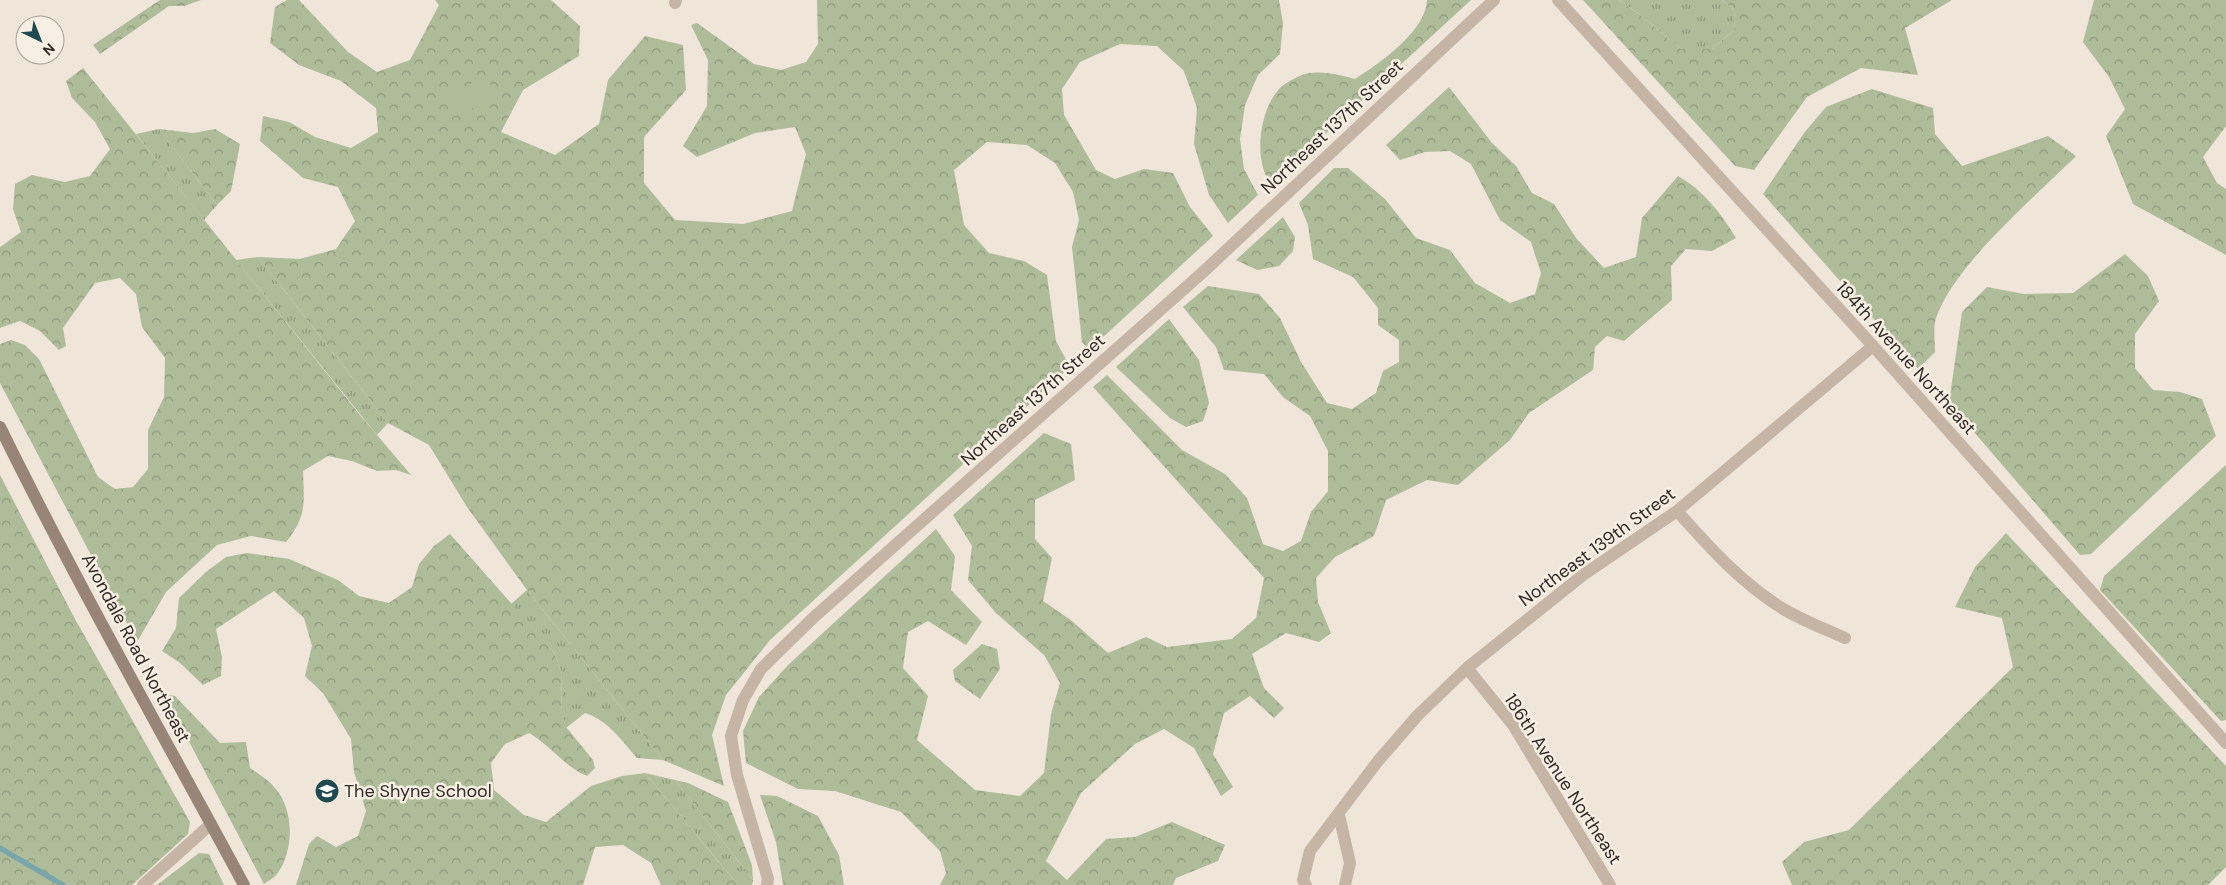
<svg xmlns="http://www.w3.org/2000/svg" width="2226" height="885" font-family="'DM Sans',sans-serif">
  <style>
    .grass { fill: url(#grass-tufts) }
    .forest { fill: url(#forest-crowns) }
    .pitch { fill: #afbc9a }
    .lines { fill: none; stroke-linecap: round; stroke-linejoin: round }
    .stream { stroke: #79a6aa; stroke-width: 5.5 }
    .street { stroke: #c6b5a5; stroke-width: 12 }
    .secondary { stroke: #998577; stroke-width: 12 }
    .labels { text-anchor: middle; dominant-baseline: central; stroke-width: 5; stroke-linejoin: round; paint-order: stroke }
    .street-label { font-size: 18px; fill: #322a26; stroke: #f7efe4 }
    .poi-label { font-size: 18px; fill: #322a26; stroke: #f7efe4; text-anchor: start }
  </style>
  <defs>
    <pattern id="grass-tufts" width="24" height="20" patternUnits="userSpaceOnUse" patternTransform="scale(1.25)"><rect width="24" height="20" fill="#afbc9a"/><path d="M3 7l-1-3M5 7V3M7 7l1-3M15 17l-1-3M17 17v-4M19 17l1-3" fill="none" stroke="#8f997d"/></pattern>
    <pattern id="forest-crowns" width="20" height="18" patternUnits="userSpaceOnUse" patternTransform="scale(1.25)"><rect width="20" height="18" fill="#afbc9a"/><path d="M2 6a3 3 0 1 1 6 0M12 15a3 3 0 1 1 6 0" fill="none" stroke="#8f997d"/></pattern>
  </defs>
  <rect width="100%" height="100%" fill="#efe5d8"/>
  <!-- grass -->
  <path class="grass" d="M1619,0H1722L1734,10L1735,29L1712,49H1681L1638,13Z
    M159,129L217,205L204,220L136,134Z
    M258,257L388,423L377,435L236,260Z
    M527,590L663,760L637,758C621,740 608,720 585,713L566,728L561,711L562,674L554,652L511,604Z
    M645,773L675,780L753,880L752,885H738Z"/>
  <!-- forest -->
  <path class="forest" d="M160,0H201L184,6H169L100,54L93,45Z
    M287,0H299L348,52L377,72L410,60L439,5L435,0H551L580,26L579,56L523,90L501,132L555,155L599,124L608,80L645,36L683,45L686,90L644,137V183L675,220L743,224L792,211L806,154L795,127L755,133L697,157L683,146L707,106L708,60L691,25L697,23L754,64L781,70L806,62L818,44L817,0H1279L1283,23L1280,54L1258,75L1245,105L1240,139L1244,169L1258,195L1228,223L1209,195L1194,144L1197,108L1184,71L1157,46L1120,44L1080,62L1062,89L1064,115L1096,170L1115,179L1144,169L1173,173L1190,207L1213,236L1089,350L1082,342L1072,247L1079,220L1073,192L1055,163L1027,145L987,142L954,170L964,225L989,253L1024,261L1047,275L1056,341L1070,367L770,640L726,695L712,735L724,786L663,760L527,590L467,507L429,445L388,423L258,257L300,259L336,249L355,221L338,187L303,178L260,141L263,116L289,122L315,137L351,148L378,132L376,108L341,81L299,65L270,43L275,7Z
    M1427,0H1471L1271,184C1253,161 1259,111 1279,89C1283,84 1295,78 1302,75C1318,69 1340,75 1355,79C1380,63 1426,31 1427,0Z
    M1583,0H1619L1638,13L1681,49H1712L1735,29L1734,10L1722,0H1952L1905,28L1918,75L1861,68L1807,97L1754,170L1735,166Z
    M2094,0H2226V126L2203,157L2217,183L2226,189V255L2133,204L2106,136L2125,109L2109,77L2083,42Z
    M83,68L360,415L411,475L396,470L377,471L352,461L328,456L303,471C304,503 307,516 286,542L251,536L217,545L166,592L137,642L0,383V344L11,340L25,345L39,359L98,477L115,489L133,487L148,469V430L164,397L165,358L142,327L136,294L120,278L95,283L63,328L66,346L59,350L40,331L20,321L0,328V247L21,232L13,209L15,184L32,175L65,182L90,176L110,149L95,122L72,98L66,81Z
    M1449,87L1492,143L1516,166L1532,193L1554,204L1576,238L1604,268L1636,257L1642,218L1678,176C1703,190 1721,213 1736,238L1712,251L1686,249L1671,266L1672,300L1624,341L1607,336L1595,347L1593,370L1529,413L1510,440L1458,485L1427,480L1386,500L1374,536L1335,557L1316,578L1318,602L1331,633L1319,642L1286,633L1252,654L1264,688L1284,708L1274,718L1250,696L1224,713L1213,754L1233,787L1221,796L1194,748L1164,729L1135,744L1081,793L1046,861L1067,880L1106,839L1135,837L1172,822L1225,845L1218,861L1176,878L1173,885H940L946,873L940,851L901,812L835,791L798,789L746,763L743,731L759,697L788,665L936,529L955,556L951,590L982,622L966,645L928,621L908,632L903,668L928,696L917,740L975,790L1020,796L1044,773L1051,714L1060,683L1044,655L996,613L968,580L972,546L953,515L1044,433L1071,444L1075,480L1035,500V539L1052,558L1043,601L1072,621L1108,653L1146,637L1167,647L1232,639L1256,618L1264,578L1093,387L1107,375L1182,450L1225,474L1247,498L1263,544L1283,551L1301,541L1311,512L1328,491V451L1310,416L1283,397L1264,374L1224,370L1216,347L1183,307L1208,286L1259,294L1280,318L1301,362L1327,403L1352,409L1376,393L1383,371L1399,362V340L1378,325V308L1353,277L1313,259L1308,225L1299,203L1334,168H1348L1385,199L1416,238L1450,250L1475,283L1510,303L1535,294L1541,273L1531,242L1500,220L1471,164L1450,151L1425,152L1400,160L1386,145Z
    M1872,89L1933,108L1935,134L1962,166L2048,136L2076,156C2035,197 1954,265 1936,318C1933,328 1935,342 1935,352L1918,369L1763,194L1804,133L1826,107Z
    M159,129L193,133L215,129L240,144L231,191L217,205Z
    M1283,217L1295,237L1293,251L1279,266L1257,270L1236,260Z
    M2125,254L2148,276L2159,301L2135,334V368L2153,390L2180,392L2202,399L2216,436L2091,554L2080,555L1949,403L1962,312L1987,287L2024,294L2073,293Z
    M1169,319L1199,360L1209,403L1203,421L1186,427L1170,418L1116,367Z
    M2226,465V720L2221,721L2100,590L2104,576Z
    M0,475L75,619L190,822L188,834L132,885H0Z
    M2006,533L2226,766V867L2208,885H1792L1782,862L1804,842L1849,830L2013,667L2002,618L1955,607L1975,567Z
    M450,534L554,652L562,674L561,711L566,727L593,760L595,768L587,776C566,768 550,745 529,733L505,744L491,763L494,790L524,815L546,822L591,786L622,776L645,773L738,885H661L651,863L623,845L595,847L583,885H296L309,844L317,836L336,847L358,836L366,811L354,772L351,739L323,693L305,676L312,646L304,618L274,591L216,629L222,657L221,676L203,685L180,663L162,651L176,628L179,598L206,572L226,557L247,553L289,559L338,580L359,596L389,603L412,587L419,564L434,546Z
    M982,644L997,649L1000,669L980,699L955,681L953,670Z
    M164,694L175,696L220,743L246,742L250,768C258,774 268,779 274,787C295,809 294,851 277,874C274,878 268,881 264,884Z
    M675,780L688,783L728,802L752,865L753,880Z
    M760,795L777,796L818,816L839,855L844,885H783L776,842Z
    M199,853L209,854L224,885H157Z"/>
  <!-- pitch -->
  <path class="pitch" d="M487,76L496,97L455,116L446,96Z"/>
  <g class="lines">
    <!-- stream -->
    <path class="stream" d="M0,848L63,885"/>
    <!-- street -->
    <path class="street" d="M1558,0L1873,346L2226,743
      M675,3L676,0
      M1677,511C1710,548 1742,584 1785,610C1804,621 1825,629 1845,638
      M1467,668L1513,725L1610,885
      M1339,815L1350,863L1345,885
      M143,885L211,824
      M767,885L768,879L737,775L731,736L743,700L761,669L813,618L1202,273L1494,0
      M1306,885L1303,880L1310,851L1378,761L1418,715L1467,668L1583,575L1677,511L1873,346"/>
    <!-- secondary -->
    <path class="secondary" d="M0,427C76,582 162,733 244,885"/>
  </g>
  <!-- icons -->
  <defs>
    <symbol id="school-disc" viewBox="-11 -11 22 22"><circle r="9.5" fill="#1f4b50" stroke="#f7efe4"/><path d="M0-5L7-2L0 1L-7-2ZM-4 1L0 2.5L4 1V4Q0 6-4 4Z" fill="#fff"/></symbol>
  </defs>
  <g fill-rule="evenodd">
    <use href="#school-disc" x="313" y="777" width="28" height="28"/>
  </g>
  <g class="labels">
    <!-- street labels -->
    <g class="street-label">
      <text transform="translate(1332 127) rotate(-43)">Northeast 137th Street</text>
      <text transform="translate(1906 358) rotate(48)">184th Avenue Northeast</text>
      <text transform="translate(1033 400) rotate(-42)">Northeast 137th Street</text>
      <text transform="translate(1597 547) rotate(-36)">Northeast 139th Street</text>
      <text transform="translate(136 648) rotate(62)">Avondale Road Northeast</text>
      <text transform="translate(1563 779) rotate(57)">186th Avenue Northeast</text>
    </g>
    <!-- poi labels -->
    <g class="poi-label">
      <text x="344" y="791">The Shyne School</text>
    </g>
  </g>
  <!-- north arrow -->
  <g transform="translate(40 40) rotate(137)"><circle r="24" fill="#f7efe4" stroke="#a8a098"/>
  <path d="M0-4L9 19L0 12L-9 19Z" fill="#1f4b50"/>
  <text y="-8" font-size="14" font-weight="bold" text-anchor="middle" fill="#322a26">N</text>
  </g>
</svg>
